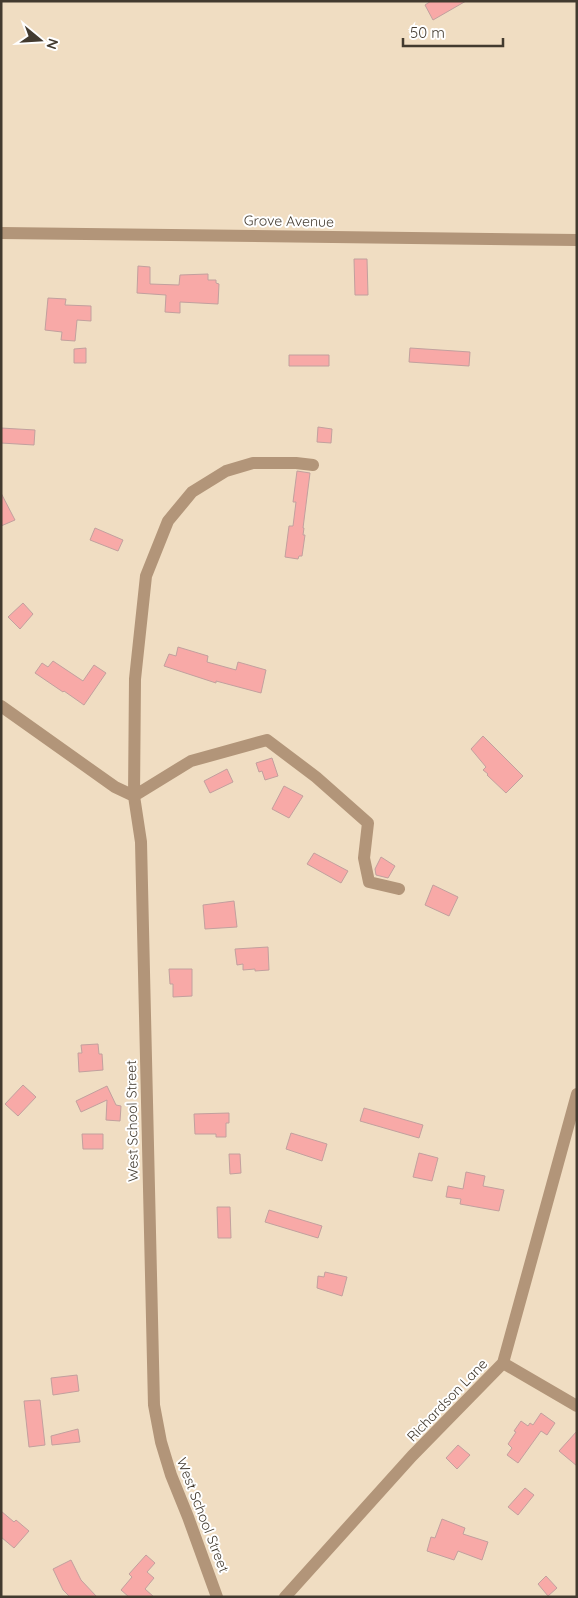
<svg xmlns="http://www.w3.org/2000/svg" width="578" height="1598" font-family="Quicksand,sans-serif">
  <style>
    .building { fill: #f8a9a7; stroke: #c2a09e }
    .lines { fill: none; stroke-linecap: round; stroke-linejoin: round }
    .street { stroke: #b29579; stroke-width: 12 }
    .labels { text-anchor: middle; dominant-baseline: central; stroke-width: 4; stroke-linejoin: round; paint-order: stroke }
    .street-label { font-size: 14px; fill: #423a2f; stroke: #fff }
  </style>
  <rect width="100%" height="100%" fill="#f0ddc2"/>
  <!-- building -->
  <path class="building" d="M431,1H466L433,20L425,5Z
    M354,259H367L368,295H355Z
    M138,266L150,267V284L179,285L180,275L208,274V280H216V283L219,284L218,304L180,302V313L165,312L166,295L137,293Z
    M48,298L66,299L65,305L91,306V321L77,320L75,341L61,340L62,332L45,330Z
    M86,348V363H74V349Z
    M410,348L470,352L469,366L409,362Z
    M289,355H329V366H289Z
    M318,427L332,429L331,443L317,442Z
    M1,428L35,430L34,445L1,443Z
    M297,471L310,473L303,528H304L303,535H305L302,556H299L298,559L285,557L289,526H293L296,502H293Z
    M1,493L15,520L1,526Z
    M95,528L123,540L118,551L90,540Z
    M23,603L33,614L20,629L8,617Z
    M178,647L208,656L207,662L236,670L238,662L266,670L261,693L216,681V683L164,666L169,654L176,656Z
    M53,661L83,681L94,665L106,673L84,705L64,691L63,692L35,673L42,663L48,667Z
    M483,736L523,776L506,793L487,775L488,774L483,770L486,767L471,749Z
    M272,758L278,776L265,780L262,771L259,772L256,763Z
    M227,769L233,782L210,793L204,781Z
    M284,786L303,796L289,818L272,809Z
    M314,853L348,871L341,883L307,864Z
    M381,857L395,866L388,878L376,875L375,869Z
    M433,885L458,897L449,916L425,905Z
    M234,901L237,927L205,929L203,905Z
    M268,947L269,970L255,971V969L243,970V964L237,965L235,949Z
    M169,969H192V996L173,997V984H170Z
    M98,1044L99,1054H102L103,1070L79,1072L78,1053H82L81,1045Z
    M23,1085L36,1097L18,1116L5,1104Z
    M107,1086L116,1105L121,1106L120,1121L106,1120L107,1100L81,1112L76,1101Z
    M364,1108L423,1125L419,1138L360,1121Z
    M229,1113V1123H226V1137H216V1134H195L194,1114Z
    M291,1133L327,1144L322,1161L286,1149Z
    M82,1134H103V1149H83Z
    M419,1153L438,1158L432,1181L413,1177Z
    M229,1154H240L241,1173L230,1174Z
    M466,1172L485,1176L483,1186L504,1190L499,1211L460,1204L461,1199L446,1197L448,1186L463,1189Z
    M217,1207H230L231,1238H218Z
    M269,1210L322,1226L318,1238L265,1222Z
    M325,1272L347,1277L342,1296L317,1288L318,1276L324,1277Z
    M77,1375L79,1391L53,1395L51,1378Z
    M40,1400L45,1445L29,1447L24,1401Z
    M541,1413L555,1423L547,1435L541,1431L518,1463L507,1455L512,1448L508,1444L516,1432L514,1431L521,1421L528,1426L530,1423L533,1425Z
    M78,1429L80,1442L52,1445L51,1436Z
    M577,1431V1466L559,1451Z
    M458,1445L470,1455L457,1469L446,1458Z
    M525,1488L534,1495L518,1515L508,1507Z
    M1,1511L14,1522L16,1520L29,1531L14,1548L1,1537Z
    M442,1519L465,1528L463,1534L488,1542L482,1560L458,1551L454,1560L427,1551L431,1537L435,1538Z
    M146,1555L155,1563L147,1572L154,1578L145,1589L154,1597H129L121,1590L132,1577L129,1574Z
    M71,1560L81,1580L97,1597H70L63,1590L53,1569Z
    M546,1576L557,1588L548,1596L538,1584Z"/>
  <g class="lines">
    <!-- street -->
    <path class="street" d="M1,233L577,240
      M1,706L115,787L134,796
      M134,796L191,761L267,740L316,777L368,823L364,858L369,882L399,889
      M503,1363L577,1406
      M217,1597L188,1517L171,1475L161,1442L154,1405L141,842L134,796L135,679L146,576L168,521L192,492L226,471L253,463H296L313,465
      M285,1597L412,1456L503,1363L577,1094"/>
  </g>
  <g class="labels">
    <!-- street labels -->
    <g class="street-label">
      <text transform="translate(289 221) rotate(1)">Grove Avenue</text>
      <text transform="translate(132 1121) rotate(-91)">West School Street</text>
      <text transform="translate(447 1400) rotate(-46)">Richardson Lane</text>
      <text transform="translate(203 1515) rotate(69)">West School Street</text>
    </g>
  </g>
  <!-- border -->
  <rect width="578" height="1598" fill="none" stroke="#423a2f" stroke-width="5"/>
  <!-- north arrow -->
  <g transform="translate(40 40) rotate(108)" stroke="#ffffff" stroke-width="4" paint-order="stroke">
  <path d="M0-4L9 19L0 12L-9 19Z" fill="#423a2f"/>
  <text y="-8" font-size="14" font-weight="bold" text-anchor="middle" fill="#423a2f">N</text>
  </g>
  <!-- scale -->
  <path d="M403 38v8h100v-8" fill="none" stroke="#423a2f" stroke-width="2.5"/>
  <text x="410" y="38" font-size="15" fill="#423a2f" stroke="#ffffff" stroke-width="4" paint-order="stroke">50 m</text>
</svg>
